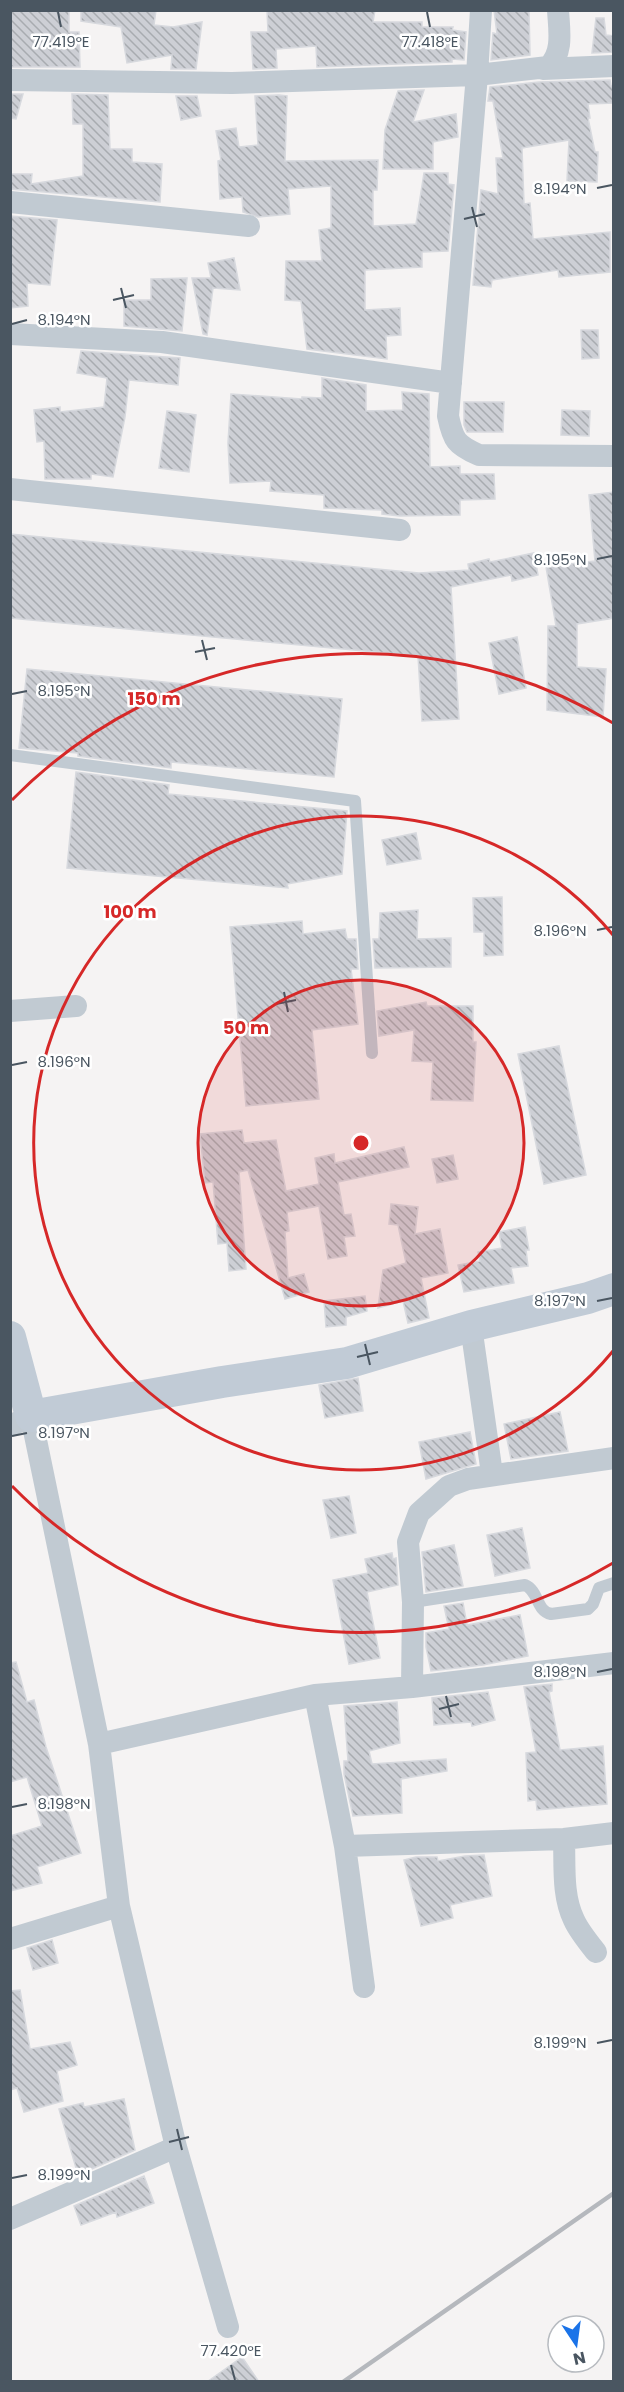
<svg xmlns="http://www.w3.org/2000/svg" width="624" height="2392" font-family="Poppins,sans-serif">
  <style>
    .building { fill: url(#building-back-hatch); stroke: #d7d9de; stroke-width: 1.5 }
    .lines { fill: none; stroke-linecap: round; stroke-linejoin: round }
    .lane { stroke: #c1cad2; stroke-width: 12 }
    .street { stroke: #c1cad2; stroke-width: 22 }
    .secondary { stroke: #c1cbd6; stroke-width: 32 }
    .rail { stroke: #b5b8bd; stroke-width: 4.5 }
    .ticks { fill: none; stroke: #4a5661; stroke-width: 2 }
    .ring { fill: none; stroke: #d62828; stroke-width: 3 }
    .ticks-label { font-size: 15px; text-anchor: middle; fill: #4a5661; stroke: #fff; stroke-width: 5; stroke-linejoin: round; paint-order: stroke }
    .centre { fill: #d62828; stroke: #fff; stroke-width: 3 }
    .ring-label { font-size: 18px; text-anchor: middle; font-weight: bold; fill: #d62828; stroke: #fff; stroke-width: 5; stroke-linejoin: round; paint-order: stroke }
  </style>
  <defs>
    <pattern id="building-back-hatch" width="6" height="6" patternUnits="userSpaceOnUse" patternTransform="scale(1.5)"><rect width="6" height="6" fill="#cdcfd5"/><path d="M-1 5l2 2M0 0l6 6M5-1l2 2" fill="none" stroke="#a8abb0"/></pattern>
  </defs>
  <rect width="100%" height="100%" fill="#f5f3f3"/>
  <!-- building -->
  <path class="building" d="M10,10H69V32H79L80,67H10Z
    M81,10H156L154,25L173,27L202,22L196,69H171L172,55L127,63L121,27L81,21Z
    M267,10H375L373,22H422V27H453L452,30L466,32L464,60L452,59V62L317,67L316,46L276,49L277,68L253,69L251,32H268Z
    M494,10H529L530,55L491,60L493,33L497,34Z
    M596,18H604L606,35L614,36V52L592,53Z
    M610,80L611,86H614V103L588,104L590,118H588L595,152H598L597,182L567,181L569,140L522,148L524,204L530,203L533,239L610,232V272L559,277L558,270L492,280L491,287L473,285L481,190L498,194L496,158H503L493,101H488L490,87L539,82Z
    M424,90L413,122L456,114L458,137L433,142V169H383L385,130L398,91Z
    M10,94H23L16,119L10,118Z
    M72,94L108,95L110,149H132V162L162,164L160,202L10,189V174H32L31,184L83,176V124H73Z
    M279,95L287,96L285,161L378,160L377,190H373V226L416,224L424,173H448V184L454,185L448,251L422,252V267L365,270V310L400,308L401,335L386,336L387,359L307,349L301,301L285,300L286,261H322L319,230L331,228V186L288,189L290,214L258,217L243,212L242,197L220,199L218,161L221,160L216,131L236,128L239,147L258,145L255,96Z
    M176,96H197L201,116L181,120Z
    M10,216L57,220L50,285L27,283L28,306L10,308Z
    M234,258L240,290L213,288L207,335L203,334L192,278H211L208,263Z
    M187,278L182,331L124,326V300H151V279Z
    M581,330H598L599,358L582,359Z
    M81,351L180,358L178,385L129,380L125,417L113,477L91,474V479H45L44,441L37,442L34,410L60,407V412L104,407L107,378L77,373Z
    M322,378L366,385V411L403,410L402,392L429,394L430,467L460,466V474H494L495,499L460,500V515L400,516L382,514V510L324,508V495L270,491L271,481L230,483L228,443L231,394L302,399V397L322,398Z
    M464,402H504L503,432H467L464,425Z
    M562,410L590,411L589,436L561,435Z
    M167,411L196,415L189,472L159,468Z
    M614,492V618L577,624V667L606,669L603,717L547,710L548,626H556L546,567L595,561L589,495Z
    M10,534L419,573L469,570L468,564L489,559L490,562L534,553L538,575L512,581L511,575L451,587L459,719L422,721L418,656L10,618Z
    M517,637L526,688L499,694L489,643Z
    M27,669L342,699L334,777L171,762V768L78,756V753L19,748Z
    M76,772L169,785L168,794L347,811L342,874L287,884L288,888L67,868Z
    M416,833L421,859L387,865L382,840Z
    M502,897L503,955L484,956V932H474L473,898Z
    M418,910L417,939L451,938V967L375,968L373,939H379L380,913Z
    M302,921L303,934L345,929L347,939H356L358,969H351L358,1024L312,1030L319,1099L246,1106L230,927Z
    M426,1002L427,1006H473V1042H476L473,1101L431,1100L433,1062L412,1061L414,1030L379,1036L377,1011Z
    M559,1046L586,1175L544,1184L518,1054Z
    M242,1130L244,1143L276,1140L286,1191L319,1184L315,1158L334,1154L335,1163L404,1147L409,1167L338,1182L344,1215L351,1214L355,1236L344,1237L347,1256L328,1259L319,1206L287,1212L289,1231L285,1232L288,1278L304,1274L309,1292L285,1299L248,1170L239,1172L246,1269L229,1271L227,1243L218,1244L213,1182L205,1183L200,1134Z
    M453,1155L458,1179L437,1183L432,1159Z
    M391,1204L418,1207L415,1234L440,1229L448,1273L421,1278L429,1318L408,1323L403,1301L378,1308L383,1270L406,1263L398,1225L389,1224Z
    M525,1227L529,1250H526L528,1266L511,1268L514,1283L464,1292L458,1265L480,1261L478,1252L502,1248L499,1232Z
    M365,1296L367,1311L346,1317V1325L326,1327L324,1301Z
    M358,1378L363,1411L325,1418L319,1385Z
    M560,1412L568,1451L511,1459L504,1424Z
    M470,1432L476,1464L426,1479L419,1442Z
    M349,1496L356,1533L331,1538L323,1500Z
    M522,1528L530,1568L495,1576L487,1535Z
    M454,1545L463,1586L426,1592L422,1552Z
    M392,1553L393,1559L396,1558L398,1585L367,1592L380,1658L349,1664L333,1580L368,1573L365,1559Z
    M463,1603L467,1625L520,1615L528,1656L483,1665L431,1671L426,1647V1633L449,1629L444,1606Z
    M16,1662L27,1702L34,1700L46,1747L81,1853L37,1867L42,1883L10,1891V1836L42,1826L27,1777L10,1782V1663Z
    M552,1684V1691L549,1692L560,1750L603,1746L607,1804L537,1810L536,1800L528,1801L526,1753L536,1752L524,1687Z
    M488,1692L495,1720L472,1726L471,1722L434,1725L432,1698Z
    M397,1702L400,1743L369,1751L372,1764L446,1759L447,1771L401,1779L402,1813L353,1816L344,1774V1761H348L344,1706Z
    M484,1855L492,1896L450,1905L453,1918L421,1926L404,1860L416,1857H437L438,1861L465,1856Z
    M52,1940L58,1963L33,1970L27,1948Z
    M20,1990L30,2049L70,2042L77,2065L57,2071L63,2101L24,2112L17,2088L10,2090V1991Z
    M124,2099L135,2150L78,2175L59,2109L83,2103L84,2107Z
    M144,2176L154,2203L117,2217L116,2212L81,2225L74,2206Z
    M242,2357L259,2382H207Z"/>
  <g class="lines">
    <!-- lane -->
    <path class="lane" d="M10,755L355,801L372,1053
      M413,1602L525,1585C539,1591 536,1611 551,1614L588,1609L593,1604L599,1588L614,1583"/>
    <!-- street -->
    <path class="street" d="M481,10L477,75L548,67C564,53 559,29 558,10
      M543,69L614,66
      M10,80L232,83L477,75L448,416C453,440 456,445 479,455L614,456
      M10,202L249,226
      M10,334L162,342L451,383
      M10,489L400,530
      M10,1011L76,1006
      M471,1326L492,1474
      M10,1426L31,1416L99,1744L119,1906L176,2147L228,2327
      M412,1687L413,1602L408,1542L419,1513L449,1486L468,1479L614,1458
      M315,1695L345,1846L364,1987
      M99,1744L315,1695L412,1687L614,1663
      M564,1839C565,1866 562,1895 574,1920C579,1931 588,1942 596,1952
      M345,1846L564,1839L614,1833
      M10,1939L119,1906
      M10,2219L176,2147"/>
    <!-- secondary -->
    <path class="secondary" d="M10,1337L31,1416L222,1382L347,1363L471,1326L588,1298L614,1289"/>
    <!-- rail -->
    <path class="rail" d="M343,2382L614,2193"/>
  </g>
  <!-- ticks -->
  <path class="ticks" d="M58,12L61,27M427,12L430,27M597,188L612,185M472,207L477,227M464,219L485,214M121,288L126,308M113,300L134,295M12,324L27,320M597,559L612,556M202,640L207,660M195,652L215,648M12,694L27,691M597,930L612,927M284,992L288,1012M276,1004L296,1000M12,1065L27,1062M597,1301L612,1298M365,1344L370,1365M357,1357L378,1352M12,1436L27,1433M597,1672L612,1669M446,1696L451,1717M439,1709L459,1704M12,1807L27,1804M597,2043L612,2040M177,2129L182,2150M169,2142L189,2137M12,2178L27,2175M231,2365L235,2380"/>
  <!-- distance rings -->
  <circle cx="361" cy="1143" r="163" fill="#d62828" fill-opacity=".12"/>
  <g class="ring">
    <circle cx="361" cy="1143" r="163"/>
    <path d="M613 1351A327 327 0 1 1 613 935"/>
    <path d="M613 1563A490 490 0 0 1 12 1486M12 800A490 490 0 0 1 613 723"/>
  </g>
  <g class="ticks-label">
    <text x="61" y="47">77.419°E</text>
    <text x="430" y="47">77.418°E</text>
    <text x="560" y="194">8.194°N</text>
    <text x="64" y="325">8.194°N</text>
    <text x="560" y="565">8.195°N</text>
    <text x="64" y="696">8.195°N</text>
    <text x="560" y="936">8.196°N</text>
    <text x="64" y="1067">8.196°N</text>
    <text x="560" y="1306">8.197°N</text>
    <text x="64" y="1438">8.197°N</text>
    <text x="560" y="1677">8.198°N</text>
    <text x="64" y="1809">8.198°N</text>
    <text x="560" y="2048">8.199°N</text>
    <text x="64" y="2180">8.199°N</text>
    <text x="231" y="2356">77.420°E</text>
  </g>
  <circle cx="361" cy="1143" r="9" class="centre"/>
  <g class="ring-label">
    <text x="154" y="705">150 m</text>
    <text x="130" y="918">100 m</text>
    <text x="246" y="1034">50 m</text>
  </g>
  <!-- border -->
  <rect width="624" height="2392" fill="none" stroke="#4a5661" stroke-width="24"/>
  <!-- north arrow -->
  <g transform="translate(576 2344) rotate(167)"><circle r="28" fill="#ffffff" stroke="#b7bbc0" stroke-width="1.5"/>
  <path d="M0-4.5L10 22L0 15L-10 22Z" fill="#1a73e8"/>
  <text y="-9" font-size="16" font-weight="bold" text-anchor="middle" fill="#4a5661">N</text>
  </g>
</svg>
